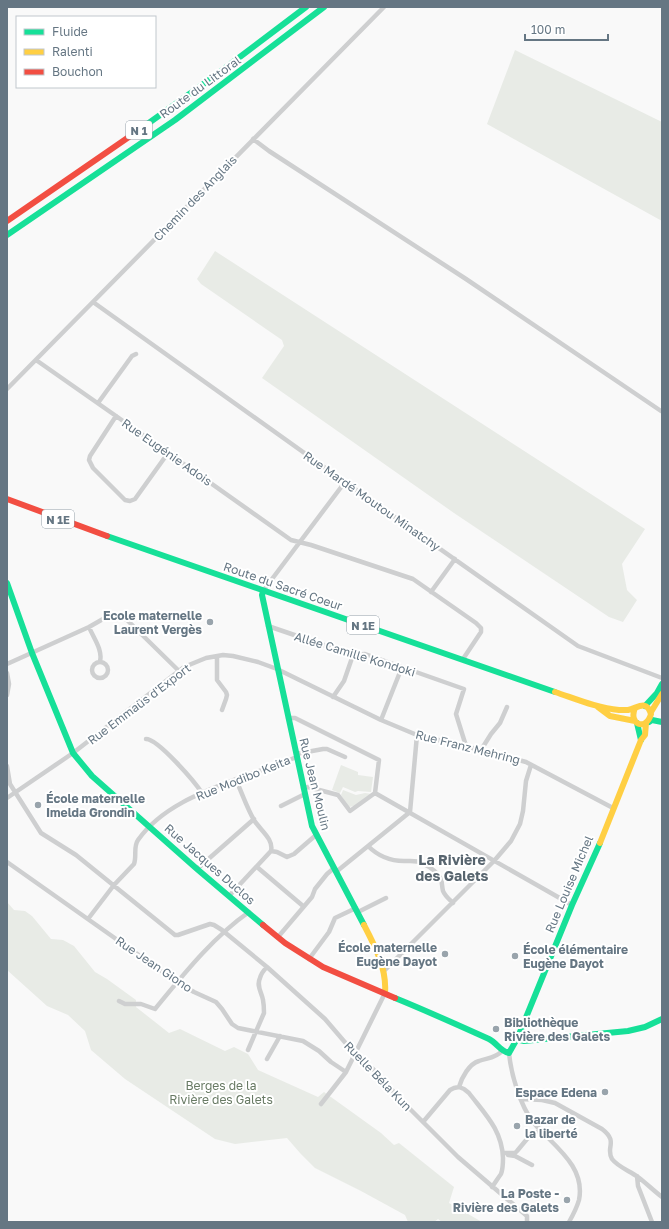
<svg xmlns="http://www.w3.org/2000/svg" width="669" height="1229" font-family="'Golos Text',sans-serif">
  <style>
    .green { fill: #e8ebe6 }
    .lines { fill: none; stroke-linecap: round; stroke-linejoin: round }
    .street { stroke: #cecfd0; stroke-width: 4.5 }
    .fast { stroke: #16e098; stroke-width: 6 }
    .slow { stroke: #ffcf43; stroke-width: 6 }
    .jam { stroke: #f24e42; stroke-width: 6 }
    .poi-dot { fill: #99a4ac; stroke: #fff; stroke-width: 1.5 }
    .labels { text-anchor: middle; dominant-baseline: central; stroke-width: 4; stroke-linejoin: round; paint-order: stroke }
    .shield { fill: #fff; stroke: #939fa8; stroke-width: 1 }
    .shield-label { font-size: 11px; font-weight: bold; fill: #657683 }
    .street-label { font-size: 12px; fill: #657683; stroke: #fff }
    .poi-label { font-size: 12px; font-weight: bold; fill: #657683; stroke: #fff; text-anchor: end }
    .park-label { font-size: 12px; fill: #687a64; stroke: #fff }
    .quarter-label { font-size: 14px; font-weight: bold; fill: #57646e; stroke: #fff }
  </style>
  <rect width="100%" height="100%" fill="#f9f9f9"/>
  <!-- green -->
  <path class="green" d="M515,50L662,122V221L487,124Z
    M215,251L645,529L622,564L627,590L637,600L623,622L609,617L454,513L262,378L284,346L282,340L201,284L197,279Z
    M341,765L358,772V775L373,777L371,792L358,791L355,792L343,787L340,793L332,790Z
    M343,790L356,795L365,793L372,794L356,806L348,807L341,795Z
    M7,902L14,910L25,911L32,916L51,939L63,940L74,946L95,972L107,979L136,1000V1007L169,1033L180,1029L225,1051L234,1047L248,1054L258,1070L318,1097L324,1092L331,1097L381,1133L394,1145L399,1143L454,1187L449,1203L482,1222H442L438,1219L434,1222H408L405,1215L361,1191L315,1168L300,1153L287,1138L235,1144L215,1139L125,1079L91,1050L85,1031L68,1015L47,1006L7,970Z"/>
  <g class="lines">
    <!-- street -->
    <path class="street" d="M253,139L269,151L466,279L661,411
      M93,302L345,482L578,646L662,678
      M36,360L116,416L291,540L311,545L413,579L476,623L481,628V632L463,659
      M7,389L384,7
      M98,403L132,356L136,354
      M116,416L90,456L89,460L93,468L125,500L130,501L135,499L168,453
      M263,591L345,482
      M431,592L455,559
      M268,626L353,655L365,654L464,689L456,714L466,746
      M89,627C93,637 103,650 100,661
      M217,656V680L226,692L227,695L226,699L222,710
      M92 670a8 8 0 1 1 16 0a8 8 0 1 1-16 0Z
      M7,664L89,627L110,615H118L127,620L179,671
      M7,673L9,684L7,695
      M333,697L344,681L353,655
      M288,718H295L379,760L375,793L350,811L338,795L308,787L303,788
      M381,720L402,667
      M146,739C158,739 195,782 202,793
      M481,750L491,734L500,723L507,707
      M296,754L323,749H327L345,757
      M7,766L10,784L41,833L76,855L175,935H178L210,924L214,925L222,930L267,967L325,1019L355,1054L373,1069L403,1102L458,1157L527,1216V1222
      M236,780C242,793 247,808 254,820C260,830 274,839 271,851
      M375,793L572,905
      M7,798L73,753L184,667L206,658L223,655L233,656L258,662L277,669L381,720L417,735L481,750L526,762L613,808
      M281,806L305,794
      M368,846C378,856 391,861 404,861C410,861 417,860 422,863C428,866 438,872 441,879C442,882 442,887 443,891C445,896 449,899 453,903
      M271,851L277,852L287,857L294,854L316,835
      M7,862L177,982L194,992L216,1002L222,1009L232,1024L238,1028L303,1041L319,1051L331,1062L346,1072
      M257,867L303,906
      M197,869L254,819
      M336,872L410,812L417,735
      M229,896L271,851
      M358,912L386,898
      M88,919L114,885L134,864C137,856 133,847 138,840C162,806 205,791 242,777C260,771 278,764 297,757
      M278,937L312,897L315,889L327,874L334,868
      M309,959L329,932L335,918L356,908
      M384,971L494,861L511,841L520,824L523,811L526,781L531,765
      M119,1001L125,1004H141L155,1009C183,975 213,937 249,912
      M248,1050L264,1013C264,1009 264,1005 263,1000C262,993 256,986 260,978C261,974 264,970 267,967
      M509,1053C511,1074 520,1105 533,1122C552,1145 586,1165 579,1200C577,1207 573,1215 569,1222
      M267,1059L280,1036
      M459,1087L464,1089L469,1093C485,1114 502,1130 503,1158C503,1164 503,1169 501,1174C498,1178 495,1183 492,1187
      M459,1087C462,1077 469,1064 479,1061C487,1058 496,1058 502,1051
      M521,1099L542,1100L555,1103L602,1129C619,1142 605,1147 612,1159C618,1167 630,1171 638,1177C646,1183 654,1191 662,1197
      M321,1104L346,1072L385,993
      M423,1122L450,1090L454,1088L459,1087
      M503,1153H515L517,1151L527,1139L540,1129
      M508,1155L515,1156L532,1165
      M637,1176L638,1186L652,1222"/>
    <!-- fast -->
    <path class="fast" d="M139,130L216,75L306,7
      M7,235L175,120L324,7
      M107,536L555,692
      M7,583L32,653L73,753L92,776L197,869L263,925
      M263,591L262,595L312,826L364,925
      M645,706L657,693L662,684
      M649,722L652,720L662,722
      M637,723L641,740
      M395,998C427,1011 458,1025 489,1039C497,1043 500,1051 509,1053L518,1037L572,905L600,843
      M518,1037L520,1040L524,1041L628,1031L645,1027L662,1019"/>
    <!-- slow -->
    <path class="slow" d="M555,692C576,699 597,708 619,710C622,710 625,710 628,710C638,708 646,699 651,714C646,732 628,724 635,708
      M598,707L610,716L635,721
      M651,712L662,694
      M600,843L641,740L645,735L646,723
      M364,925C375,946 387,969 385,993"/>
    <!-- jam -->
    <path class="jam" d="M7,221L139,130
      M7,499L107,536
      M263,925L285,943L323,967L395,998"/>
  </g>
  <!-- markers -->
  <g class="poi-dot">
    <circle cx="210" cy="622" r="4"/>
    <circle cx="38" cy="805" r="4"/>
    <circle cx="445" cy="954" r="4"/>
    <circle cx="515" cy="956" r="4"/>
    <circle cx="496" cy="1029" r="4"/>
    <circle cx="605" cy="1092" r="4"/>
    <circle cx="517" cy="1126" r="4"/>
    <circle cx="567" cy="1200" r="4"/>
  </g>
  <g class="labels">
    <!-- shield labels -->
    <g class="shield">
      <rect x="126" y="121" width="26" height="18" rx="3"/>
      <rect x="42" y="510" width="32" height="18" rx="3"/>
      <rect x="347" y="616" width="32" height="18" rx="3"/>
    </g>
    <g class="shield-label">
      <text x="139" y="130">N 1</text>
      <text x="58" y="519">N 1E</text>
      <text x="363" y="625">N 1E</text>
    </g>
    <!-- street labels -->
    <g class="street-label">
      <text transform="translate(200 87) rotate(-36)">Route du Littoral</text>
      <text transform="translate(195 198) rotate(-46)">Chemin des Anglais</text>
      <text transform="translate(167 452) rotate(35)">Rue Eugénie Adois</text>
      <text transform="translate(372 501) rotate(35)">Rue Mardé Moutou Minatchy</text>
      <text transform="translate(283 586) rotate(19)">Route du Sacré Coeur</text>
      <text transform="translate(355 654) rotate(17)">Allée Camille Kondoki</text>
      <text transform="translate(139 704) rotate(-37)">Rue Emmaüs d'Export</text>
      <text transform="translate(468 747) rotate(14)">Rue Franz Mehring</text>
      <text transform="translate(243 778) rotate(-22)">Rue Modibo Keita</text>
      <text transform="translate(315 784) rotate(76)">Rue Jean Moulin</text>
      <text transform="translate(210 864) rotate(41)">Rue Jacques Duclos</text>
      <text transform="translate(569 884) rotate(-67)">Rue Louise Michel</text>
      <text transform="translate(154 964) rotate(34)">Rue Jean Giono</text>
      <text transform="translate(378 1076) rotate(46)">Ruelle Béla Kun</text>
    </g>
    <!-- poi labels -->
    <g class="poi-label">
      <text x="202" y="615">Ecole maternelle<tspan x="202" dy="14">Laurent Vergès</tspan></text>
      <text x="46" y="798" text-anchor="start">École maternelle<tspan x="46" dy="14">Imelda Grondin</tspan></text>
      <text x="437" y="947">École maternelle<tspan x="437" dy="14">Eugène Dayot</tspan></text>
      <text x="523" y="949" text-anchor="start">École élémentaire<tspan x="523" dy="14">Eugène Dayot</tspan></text>
      <text x="504" y="1022" text-anchor="start">Bibliothèque<tspan x="504" dy="14">Rivière des Galets</tspan></text>
      <text x="597" y="1092">Espace Edena</text>
      <text x="525" y="1119" text-anchor="start">Bazar de<tspan x="525" dy="14">la liberté</tspan></text>
      <text x="559" y="1193">La Poste -<tspan x="559" dy="14">Rivière des Galets</tspan></text>
    </g>
    <!-- park labels -->
    <g class="park-label">
      <text x="221" y="1085">Berges de la<tspan x="221" dy="14">Rivière des Galets</tspan></text>
    </g>
    <!-- quarter labels -->
    <g class="quarter-label">
      <text x="452" y="859">La Rivière<tspan x="452" dy="16">des Galets</tspan></text>
    </g>
  </g>
  <!-- border -->
  <rect width="669" height="1229" fill="none" stroke="#657683" stroke-width="16"/>
  <!-- legend -->
  <rect x="16" y="16" width="140" height="72" fill="#ffffff" stroke="#c1c8cd"/>
  <rect x="24" y="29" width="20" height="6" fill="#16e098" stroke="#c1c8cd"/>
  <text x="52" y="36" font-size="12" fill="#657683">Fluide</text>
  <rect x="24" y="49" width="20" height="6" fill="#ffcf43" stroke="#c1c8cd"/>
  <text x="52" y="56" font-size="12" fill="#657683">Ralenti</text>
  <rect x="24" y="69" width="20" height="6" fill="#f24e42" stroke="#c1c8cd"/>
  <text x="52" y="76" font-size="12" fill="#657683">Bouchon</text>
  <!-- scale -->
  <path d="M525 34v6h83v-6" fill="none" stroke="#657683" stroke-width="2"/>
  <text x="531" y="34" font-size="12" fill="#657683" stroke="#ffffff" stroke-width="3" paint-order="stroke">100 m</text>
</svg>
